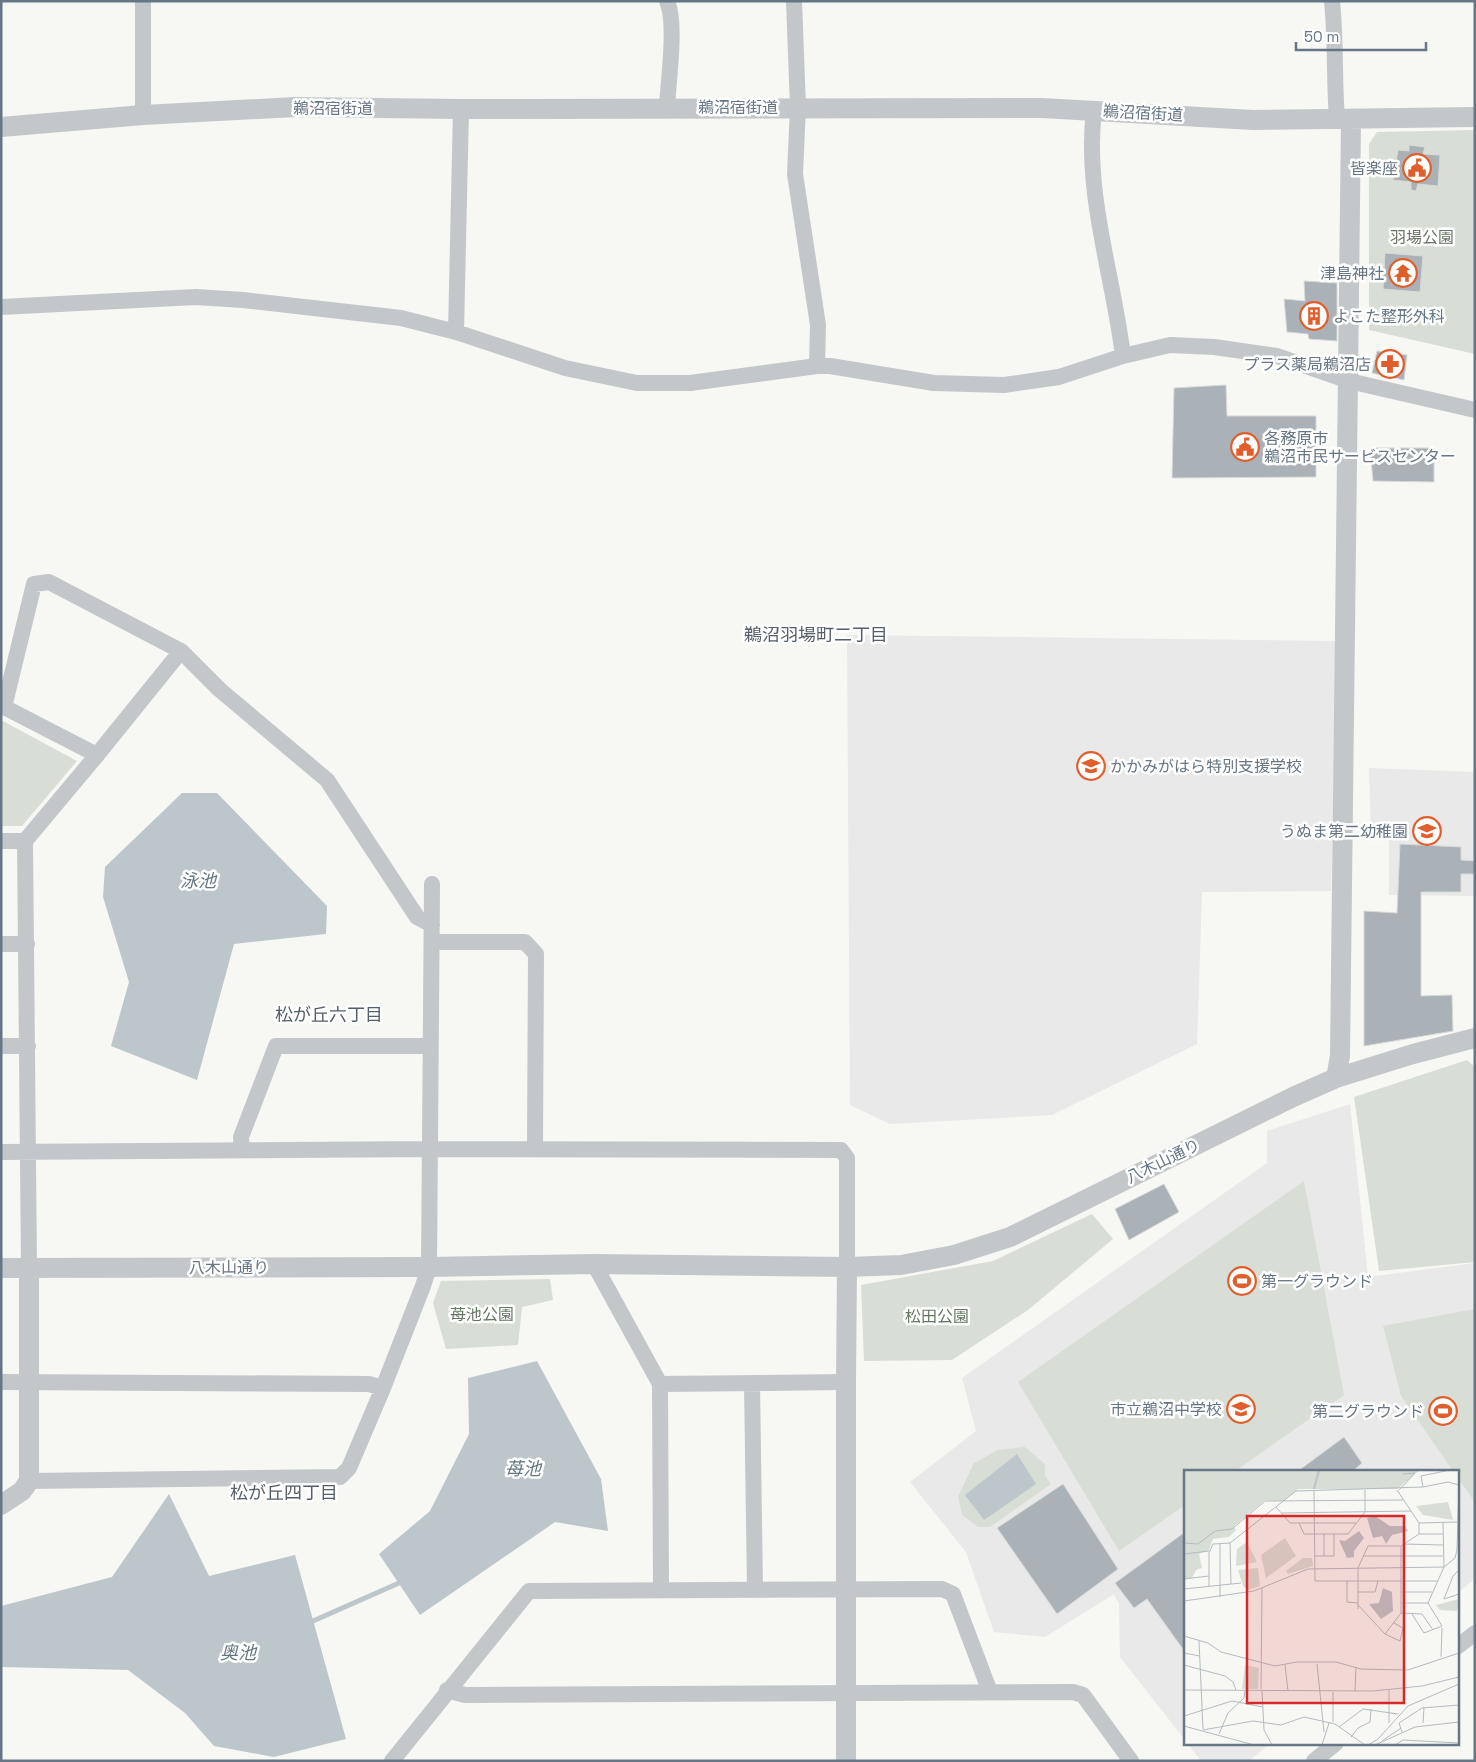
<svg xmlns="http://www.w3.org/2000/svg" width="1476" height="1762" font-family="'Space Grotesk','Noto Sans JP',sans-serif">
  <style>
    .built { fill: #e8e9e8 }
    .green { fill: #d8ded5 }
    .water { fill: #bdc6cb }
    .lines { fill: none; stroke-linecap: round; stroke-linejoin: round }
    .stream { stroke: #bdc6cb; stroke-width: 5 }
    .building { fill: #aab1b7; stroke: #d9d9d7 }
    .minor { stroke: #c3c7ca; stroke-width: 16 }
    .tertiary { stroke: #c3c7ca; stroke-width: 20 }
    .labels { text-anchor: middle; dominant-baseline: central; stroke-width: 5; stroke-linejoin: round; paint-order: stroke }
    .street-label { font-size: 16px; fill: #677685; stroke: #fff }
    .poi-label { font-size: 16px; fill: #677685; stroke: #fff; text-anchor: end }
    .park-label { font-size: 16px; fill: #657761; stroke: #fff }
    .neighbourhood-label { font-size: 18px; fill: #555f6a; stroke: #fff }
    .water-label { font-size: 18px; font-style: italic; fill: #637781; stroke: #fff }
    .inset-river { fill: none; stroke: #bdc6cb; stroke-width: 2.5 }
    .inset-road { fill: none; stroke: #b4bbc1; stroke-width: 1 }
    .view { fill: #d62828; fill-opacity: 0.15; stroke: #d62828; stroke-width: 2.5 }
    .inset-edge { fill: none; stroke: #677685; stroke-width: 2.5 }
  </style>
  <rect width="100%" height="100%" fill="#f7f7f4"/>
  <!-- built -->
  <path class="built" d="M847,635L1337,641L1331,891L1202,892L1197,1044L1052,1115L890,1124L850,1105Z
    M1369,768L1475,772V896L1389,895V832L1371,829Z
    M1350,1104L1368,1277L1475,1263V1579L1457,1593V1471H1185V1740L1120,1657L1119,1604L1114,1594L1045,1637L994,1632L966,1552L910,1482L976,1431L962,1378L1267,1163V1131Z
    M1187,1743H1271L1249,1761H1201Z"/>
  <!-- green -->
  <path class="green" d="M1475,130V354L1369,330V144L1377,132Z
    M1,720L77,761L22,826H1Z
    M1467,1060L1475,1067V1262L1379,1271L1354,1097Z
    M1304,1181L1344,1395L1235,1471H1185V1505L1119,1551L1018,1382Z
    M1092,1214L1113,1239L1028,1310L952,1360L864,1361L861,1285L993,1261Z
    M550,1279L553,1300L522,1307L518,1345L446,1349L433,1303L441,1281Z
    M1475,1309V1502L1457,1477V1471H1453L1401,1396L1383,1326Z
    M1025,1447L1045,1464V1476L1051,1484L990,1527H978L962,1515L958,1497L974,1463L998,1450Z"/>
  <!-- water -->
  <path class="water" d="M182,793H217L327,906L326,934L234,944L197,1080L111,1046L129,982L103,897L105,867Z
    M537,1361L601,1479L608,1531L555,1522L420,1615L379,1554L430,1511L469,1434L468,1378Z
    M1017,1454L1036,1484L984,1520L965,1495Z
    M169,1494L209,1576L295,1555L346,1739L274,1757L214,1746L185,1713L128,1670L1,1667V1606L112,1577Z"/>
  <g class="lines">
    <!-- stream -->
    <path class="stream" d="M313,1621L399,1583"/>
  </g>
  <!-- building -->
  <path class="building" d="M1409,145L1425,147L1423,154L1440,155L1438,186L1418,184L1416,191L1411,190V182L1393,180L1398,150L1409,151Z
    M1385,253L1423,256L1420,292L1383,289Z
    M1304,281L1337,283V341L1309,339L1308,334L1287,332L1284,299L1305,301Z
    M1377,351L1407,355L1404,380L1372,373Z
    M1226,385L1227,416H1316V477L1172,478L1174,388Z
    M1370,448H1434V482L1373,481Z
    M1400,844L1461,847V860L1475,861V874H1461V892H1421V996L1452,995L1453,1031L1364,1046V911L1397,913Z
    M1164,1184L1179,1212L1129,1240L1115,1209Z
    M1344,1437L1362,1463L1353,1471H1298Z
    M1063,1484L1118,1569L1057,1614L997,1528Z
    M1185,1532V1652L1147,1599L1134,1608L1115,1583Z"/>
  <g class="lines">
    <!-- minor -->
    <path class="minor" d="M143,1V115
      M794,1L798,107L795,174L818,325L817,366
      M1332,1C1336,41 1334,80 1337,119
      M667,108C668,82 677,23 667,1
      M1094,110C1084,193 1113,274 1123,356
      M1,307L196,297L243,300L401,318L456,332L565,368L637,383H690L817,366H830L934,383L1004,385L1059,377L1123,356L1170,345L1214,347L1277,356L1349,381L1475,410
      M456,332L461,109
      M97,755L4,707L34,584L49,582L181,651L220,690L327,780L417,917L432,925
      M1,841H25
      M432,942H525L536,954L535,1149
      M1,944H27
      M1,1046H28
      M242,1150L241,1137L276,1046H430
      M1,1152L430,1149L841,1150L847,1158V1267
      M594,1264L660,1384
      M29,1268L25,841L97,755L181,651
      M1,1382L369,1384L383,1388
      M752,1383L755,1590
      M29,1481L340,1477L349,1468L383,1388L423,1286L429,1267L432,884
      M661,1589L660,1384L846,1382
      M1457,1647L1475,1633
      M447,1690L465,1695L1073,1692L1083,1695L1131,1761
      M392,1761L529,1591L942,1589L953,1594L990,1692
      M1314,1761L1336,1743"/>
    <!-- tertiary -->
    <path class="tertiary" d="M1,127L143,115L295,107L461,109L1042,108L1253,120L1475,117
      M1336,1078L1340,1056L1351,120
      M1,1268L429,1267L594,1264L847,1267L901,1265L954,1255L1010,1237L1293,1097L1336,1078L1413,1054L1475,1038
      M1,1505L22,1491L29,1481V1268
      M846,1761V1382L847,1267"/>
  </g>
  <!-- icons -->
  <defs>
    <symbol id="civic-ring" viewBox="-11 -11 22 22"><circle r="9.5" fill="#fff" stroke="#e05e2b" stroke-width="1.5"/><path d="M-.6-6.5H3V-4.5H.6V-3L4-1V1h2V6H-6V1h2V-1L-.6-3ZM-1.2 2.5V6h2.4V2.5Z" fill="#e05e2b"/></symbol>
    <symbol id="temple-ring" viewBox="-11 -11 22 22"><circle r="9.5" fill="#fff" stroke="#e05e2b" stroke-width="1.5"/><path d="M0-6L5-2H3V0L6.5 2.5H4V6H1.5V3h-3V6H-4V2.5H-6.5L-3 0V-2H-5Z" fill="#e05e2b"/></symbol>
    <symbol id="building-ring" viewBox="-11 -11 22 22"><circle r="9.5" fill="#fff" stroke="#e05e2b" stroke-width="1.5"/><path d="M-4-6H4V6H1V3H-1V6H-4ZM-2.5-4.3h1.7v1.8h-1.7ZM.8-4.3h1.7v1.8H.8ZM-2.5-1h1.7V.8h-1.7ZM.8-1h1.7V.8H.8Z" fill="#e05e2b"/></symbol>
    <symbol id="pharmacy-ring" viewBox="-11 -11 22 22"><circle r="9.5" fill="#fff" stroke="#e05e2b" stroke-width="1.5"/><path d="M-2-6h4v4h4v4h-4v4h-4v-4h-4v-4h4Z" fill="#e05e2b"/></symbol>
    <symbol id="school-ring" viewBox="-11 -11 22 22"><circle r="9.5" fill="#fff" stroke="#e05e2b" stroke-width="1.5"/><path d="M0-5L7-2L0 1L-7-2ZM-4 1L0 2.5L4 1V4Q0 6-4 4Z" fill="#e05e2b"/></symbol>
    <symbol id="stadium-ring" viewBox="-11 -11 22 22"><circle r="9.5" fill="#fff" stroke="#e05e2b" stroke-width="1.5"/><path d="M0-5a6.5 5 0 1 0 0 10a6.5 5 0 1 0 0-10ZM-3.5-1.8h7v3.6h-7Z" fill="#e05e2b"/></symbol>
  </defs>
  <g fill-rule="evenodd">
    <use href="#civic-ring" x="1401" y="152" width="32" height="32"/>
    <use href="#temple-ring" x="1387" y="257" width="32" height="32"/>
    <use href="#building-ring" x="1298" y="300" width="32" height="32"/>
    <use href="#pharmacy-ring" x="1374" y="348" width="32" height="32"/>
    <use href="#civic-ring" x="1229" y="431" width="32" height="32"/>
    <use href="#school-ring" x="1075" y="750" width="32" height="32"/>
    <use href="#school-ring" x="1411" y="815" width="32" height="32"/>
    <use href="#stadium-ring" x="1226" y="1265" width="32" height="32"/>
    <use href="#school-ring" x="1225" y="1393" width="32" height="32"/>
    <use href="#stadium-ring" x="1427" y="1395" width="32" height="32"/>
  </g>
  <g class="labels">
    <!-- street labels -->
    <g class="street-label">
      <text x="738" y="107">鵜沼宿街道</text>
      <text x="333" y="108">鵜沼宿街道</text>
      <text transform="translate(1143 113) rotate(3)">鵜沼宿街道</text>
      <text transform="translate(1163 1161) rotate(-26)">八木山通り</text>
      <text x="229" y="1267">八木山通り</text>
    </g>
    <!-- poi labels -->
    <g class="poi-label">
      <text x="1398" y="168">皆楽座</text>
      <text x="1384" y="273">津島神社</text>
      <text x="1333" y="316" text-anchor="start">よこた整形外科</text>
      <text x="1371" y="364">プラス薬局鵜沼店</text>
      <text x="1264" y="438" text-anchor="start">各務原市<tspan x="1264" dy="18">鵜沼市民サービスセンター</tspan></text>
      <text x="1110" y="766" text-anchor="start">かかみがはら特別支援学校</text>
      <text x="1408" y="831">うぬま第二幼稚園</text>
      <text x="1261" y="1281" text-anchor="start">第一グラウンド</text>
      <text x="1222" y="1409">市立鵜沼中学校</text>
      <text x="1424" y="1411">第二グラウンド</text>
    </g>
    <!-- park labels -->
    <g class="park-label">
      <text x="1422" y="237">羽場公園</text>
      <text x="482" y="1314">苺池公園</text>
      <text x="937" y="1316">松田公園</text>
    </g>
    <!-- neighbourhood labels -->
    <g class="neighbourhood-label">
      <text x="816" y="634">鵜沼羽場町二丁目</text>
      <text x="329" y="1014">松が丘六丁目</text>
      <text x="284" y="1492">松が丘四丁目</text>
    </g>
    <!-- water labels -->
    <g class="water-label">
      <text x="198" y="880">泳池</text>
      <text x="523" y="1468">苺池</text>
      <text x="238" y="1652">奥池</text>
    </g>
  </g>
  <!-- overview -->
  <g transform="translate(1184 1470)">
    <rect width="275" height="275" fill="#f7f7f4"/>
    <path d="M0,0H236L213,19H114L99,31L81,30L50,56L52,60L45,67L29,69L25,80L15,84L18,98L12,100L8,108H0ZM264,32L269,50L239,45L232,36ZM101,68L112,86L82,108L77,85ZM63,72L73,92L52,96L53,79ZM119,88H128L129,96L104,104L102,101ZM74,98L76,116L64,120L59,116L54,100ZM275,129L273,141L256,140L252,135ZM61,195L75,198L74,219H58Z" fill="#d8ded5"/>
    <path d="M191,46L206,56H221L224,61L208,65L202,74L198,66L189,68L183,48ZM175,61L180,68L170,81V87L163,88L155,70L161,71ZM199,118L208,122L209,141L197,149L185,134L195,133Z" fill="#bdc6cb"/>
    <path class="inset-river" d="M130,19L135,0"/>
    <path class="inset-road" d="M266,0L237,6L239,17L264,12L275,15M130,20L131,111H253M213,20L235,53V64M215,20L231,3L219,4M92,37L106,53H172M98,43L227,41M115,53L120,64H164L181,42V20M235,53L273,52M140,64V86M0,73L14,74L31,61L48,59L81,31L219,30M46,73L47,114M36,74V127M219,74L259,75M0,84L25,81M131,86H150V64M179,86H259M275,100L269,106L260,129L275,124M0,109L25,106M163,111V132L174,133M25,116V83L29,74L46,73L112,21L239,17M0,119L57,113M174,122H191L194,111M217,122H248M0,131L70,121L124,99L260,97L271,88L273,80L275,14M218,133H244M244,133L260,97L259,53M174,135L201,164L216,171L219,158L210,153M174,139V98L184,76H217L235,64H259M217,143L238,144L249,160M228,144L240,163L258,156L244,133M201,164L217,143V76M0,166L24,173L37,182L91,196L113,192H152L177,199L224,200L275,183M15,171L19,259M0,183L16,186M257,187L258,158M133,194L140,262M0,195L41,206L49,212L52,220M101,195L104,221M77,219L78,118M0,220L189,221L238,216L275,207M205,220V253M78,221L80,260L88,275M171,221L172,197M0,246L48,231L79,237M149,252V222M239,253L240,237M0,256L70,275M155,257L179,239L214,244M19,260L69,251L97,255L120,247L151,254L181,275M218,262L215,253L238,238L275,235M35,264L44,243L60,228L61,220M167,267L174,258L186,252L187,239M198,271L217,258M138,275L145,253M184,275L194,269L224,236L275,214M191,275L231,257L275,252M211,275L219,270L275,273"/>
    <path class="view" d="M63,46H220V233H63Z"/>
    <rect width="275" height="275" class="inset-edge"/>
  </g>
  <!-- border -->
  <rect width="1476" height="1762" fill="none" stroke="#677685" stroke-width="5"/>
  <!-- scale -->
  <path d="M1296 42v8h130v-8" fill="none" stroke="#677685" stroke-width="2.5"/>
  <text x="1304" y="42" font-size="15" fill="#677685" stroke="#ffffff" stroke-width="4" paint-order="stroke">50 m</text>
</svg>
